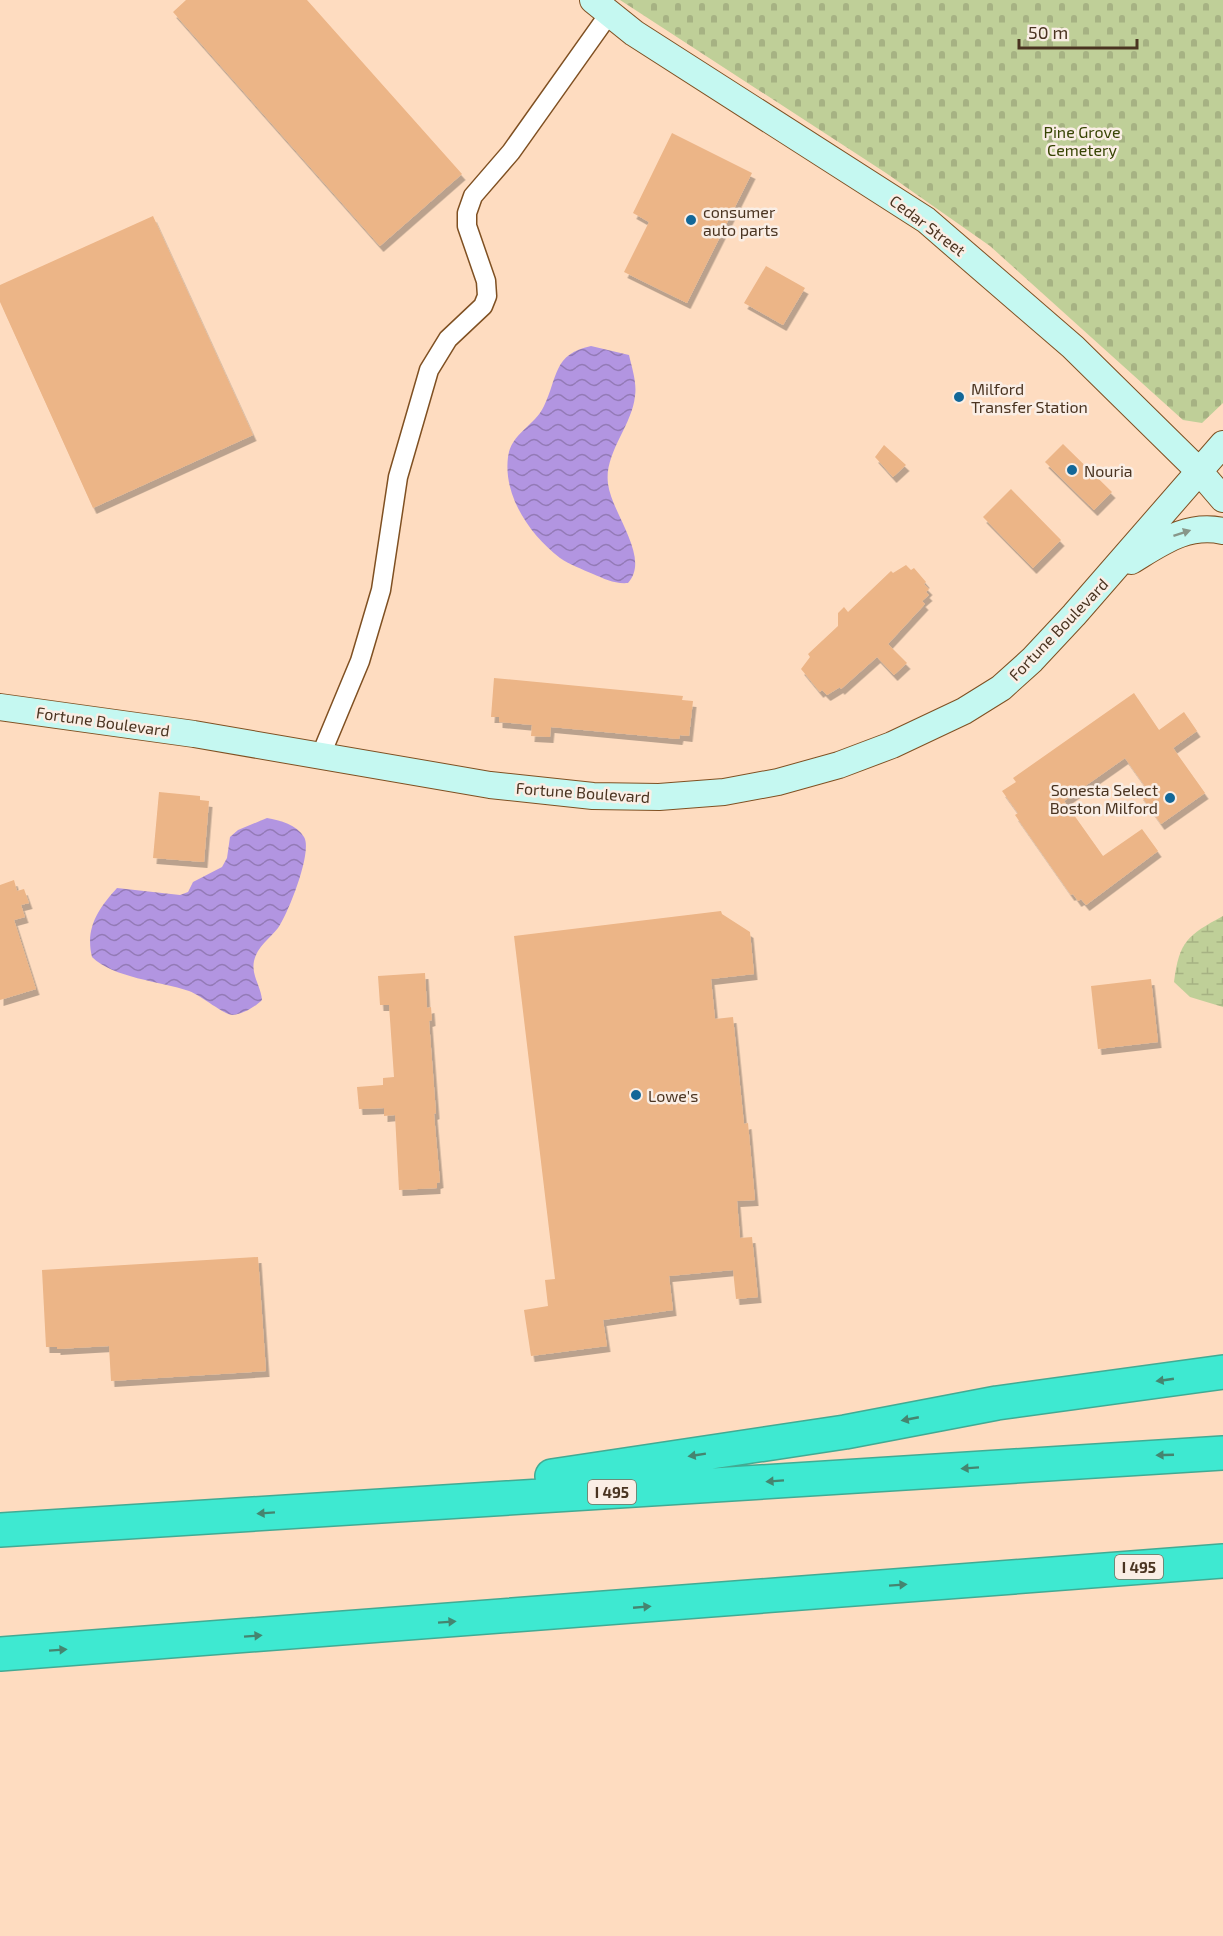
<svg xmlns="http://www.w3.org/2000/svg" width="1223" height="1936" font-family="'Exo 2',sans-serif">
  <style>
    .wetland { fill: url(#wetland-marsh) }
    .cemetery { fill: url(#cemetery-stones) }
    .water { fill: url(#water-waves) }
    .building { fill: #ecb587; filter: url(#shadow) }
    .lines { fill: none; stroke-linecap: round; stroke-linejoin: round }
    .minor-casing { stroke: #7f5022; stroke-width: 21 }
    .secondary-casing { stroke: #7f5022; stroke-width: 28 }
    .motorway-casing { stroke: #42aa93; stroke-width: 36 }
    .minor { stroke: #fff; stroke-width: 18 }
    .secondary { stroke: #c5f8f1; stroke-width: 26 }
    .motorway { stroke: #3ee9d1; stroke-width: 33 }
    .oneway { fill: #889689 }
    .oneway2 { fill: #458570 }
    .poi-dot { fill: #126798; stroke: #faeee5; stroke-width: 2 }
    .labels { text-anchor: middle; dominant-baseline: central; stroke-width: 5; stroke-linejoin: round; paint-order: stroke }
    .shield { fill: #faeee5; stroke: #7f6c5c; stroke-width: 1.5 }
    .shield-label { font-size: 15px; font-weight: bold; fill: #4a3421 }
    .park-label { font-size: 16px; fill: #374403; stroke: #faeee5 }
    .poi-label { font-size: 16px; fill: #4a3421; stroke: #faeee5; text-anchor: start }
    .street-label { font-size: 16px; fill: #4a3421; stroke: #faeee5 }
  </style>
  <defs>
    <pattern id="wetland-marsh" width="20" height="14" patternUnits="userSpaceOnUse" patternTransform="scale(1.5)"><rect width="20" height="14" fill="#bfcf98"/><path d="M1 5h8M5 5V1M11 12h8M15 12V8" fill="none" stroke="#a6b283"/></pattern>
    <pattern id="cemetery-stones" width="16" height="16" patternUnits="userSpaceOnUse" patternTransform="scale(1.5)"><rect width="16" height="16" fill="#bfcf98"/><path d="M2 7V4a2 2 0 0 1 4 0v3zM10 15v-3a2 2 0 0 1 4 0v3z" fill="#a6b283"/></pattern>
    <pattern id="water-waves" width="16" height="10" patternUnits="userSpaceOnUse" patternTransform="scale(1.5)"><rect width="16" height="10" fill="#b295e1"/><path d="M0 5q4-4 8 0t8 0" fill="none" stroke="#937ab6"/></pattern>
    <filter id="shadow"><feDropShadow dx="3.5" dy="6" stdDeviation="0" flood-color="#0004"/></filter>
  </defs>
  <rect width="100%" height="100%" fill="#fedcc0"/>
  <!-- wetland -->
  <path class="wetland" d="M1223,916V1007L1190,997L1174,982C1179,941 1188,935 1223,916Z"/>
  <!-- cemetery -->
  <path class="cemetery" d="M620,0H1223V403L1202,423L1183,420L990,246L886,173Z"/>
  <!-- water -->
  <path class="water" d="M591,346L629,355C632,368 637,383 635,396C632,426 604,453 608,484C612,514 651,558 628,583C614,584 605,579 593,574C582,569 570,565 560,558C530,535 503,496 508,457C511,433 535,426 544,406C558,377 553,354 591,346Z
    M267,818C280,820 297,825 304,837C313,851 288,914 278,928C270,938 257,947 254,961C251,975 261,986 262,1000C255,1007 243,1014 233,1015C224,1015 202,996 189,991C160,981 113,978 92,957C85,928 98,909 117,888L180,895L188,892L193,882L222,867L227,858L230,837L238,830Z"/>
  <!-- building -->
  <path class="building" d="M186,0H307L462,174L380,246L173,12Z
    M672,133L752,173L687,303L624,272L649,222L633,213Z
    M153,216L253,435L93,508L0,302V285Z
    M766,266L805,288L783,325L744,303Z
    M1063,444L1112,492L1094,510L1045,462Z
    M884,445L906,465L893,477L875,457Z
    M1011,489L1061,540L1033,568L983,517Z
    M906,565L911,570L914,568L926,582L924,584L929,589L926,592L929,595L922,601L925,604L888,644L907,663L894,675L877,657L841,689L840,687L827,695L822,690L820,692L801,669L810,657L808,654L838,626V613L844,607L848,612L891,571L893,573Z
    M494,678L683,696L682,700L693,701L689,736L680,735L679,739L551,727L550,737L531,736L532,725L499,722V717H491Z
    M1134,693L1159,730L1184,712L1197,731L1173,748L1205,793L1161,824L1140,794L1147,789L1125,758L1064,801L1103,856L1142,829L1158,851L1086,905L1081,899L1078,901L1073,894L1071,895L1015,815L1018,813L1002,791L1016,782L1013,778Z
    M159,792L200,796V800L209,801L204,862L153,858Z
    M14,880L17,891L24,889L29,903L21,905L25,917L14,920L36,989L0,1000V885Z
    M721,911L722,914L750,932L754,974L711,979L715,1019L733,1017L744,1124L748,1123L755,1200L737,1201L740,1238L752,1237L758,1297L736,1299L733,1270L669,1276L673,1310L603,1320L607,1346L531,1356L524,1310L548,1306L545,1280L555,1279L514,936Z
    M425,973L427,1008L431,1007L432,1020L429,1021L436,1113L434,1114L440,1182L437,1183V1188L399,1190L395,1115L384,1116V1108L359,1109L357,1087L383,1085V1078L394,1077L389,1005H380L378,976Z
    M1151,979L1158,1042L1098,1049L1091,986Z
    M258,1257L266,1371L111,1381L109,1346L57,1349V1347H46L42,1270Z"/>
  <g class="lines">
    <defs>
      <path id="minor" d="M320,757L360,661L381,590L398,477L429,370L448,339L483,306L487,296L486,281L467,226V213L473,196L511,152L609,14"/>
      <path id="secondary" d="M593,0L634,33L926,220L1073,347L1199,471L1223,499
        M1131,561C1161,543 1187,523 1223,531
        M0,707L194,734L490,785L593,796L659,797L724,792L778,782L839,765L892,745L964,711L1001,688L1032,660L1074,615L1223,444"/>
      <path id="motorway" d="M552,1476L845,1432L997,1403L1223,1372
        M0,1530L1223,1453
        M0,1654L1223,1561"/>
    </defs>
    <!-- minor casing -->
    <use href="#minor" class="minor-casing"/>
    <!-- secondary casing -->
    <use href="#secondary" class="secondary-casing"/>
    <!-- motorway casing -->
    <use href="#motorway" class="motorway-casing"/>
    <!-- minor -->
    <use href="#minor" class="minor"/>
    <!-- secondary -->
    <use href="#secondary" class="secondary"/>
    <!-- motorway -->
    <use href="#motorway" class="motorway"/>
  </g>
  <!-- one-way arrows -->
  <defs><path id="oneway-solid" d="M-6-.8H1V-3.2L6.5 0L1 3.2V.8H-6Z" transform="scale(1.5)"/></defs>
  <use class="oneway" href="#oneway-solid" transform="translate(1182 533) rotate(-18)"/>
  <g class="oneway2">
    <use href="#oneway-solid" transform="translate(1165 1380) rotate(172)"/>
    <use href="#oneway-solid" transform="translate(910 1419) rotate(169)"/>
    <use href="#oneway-solid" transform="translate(697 1455) rotate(171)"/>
    <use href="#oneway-solid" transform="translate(1165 1455) rotate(178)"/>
    <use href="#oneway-solid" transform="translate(970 1468) rotate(176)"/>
    <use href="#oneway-solid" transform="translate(775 1481) rotate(176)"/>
    <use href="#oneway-solid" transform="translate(266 1513) rotate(176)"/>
    <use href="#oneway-solid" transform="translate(898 1585) rotate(-4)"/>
    <use href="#oneway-solid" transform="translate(642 1607) rotate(-5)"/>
    <use href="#oneway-solid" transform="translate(447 1622) rotate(-4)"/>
    <use href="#oneway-solid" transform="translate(253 1636) rotate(-4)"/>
    <use href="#oneway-solid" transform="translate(58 1650) rotate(-4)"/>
  </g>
  <!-- markers -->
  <g class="poi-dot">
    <circle cx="691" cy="220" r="6"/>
    <circle cx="959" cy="397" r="6"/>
    <circle cx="1072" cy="470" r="6"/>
    <circle cx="1170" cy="798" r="6"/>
    <circle cx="636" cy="1095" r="6"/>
  </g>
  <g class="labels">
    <!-- shield labels -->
    <g class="shield">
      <rect x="588" y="1480" width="48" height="24" rx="4.5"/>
      <rect x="1115" y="1555" width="48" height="24" rx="4.5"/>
    </g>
    <g class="shield-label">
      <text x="612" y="1492">I 495</text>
      <text x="1139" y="1567">I 495</text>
    </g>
    <!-- park labels -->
    <g class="park-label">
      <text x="1082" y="131">Pine Grove<tspan x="1082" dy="18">Cemetery</tspan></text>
    </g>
    <!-- poi labels -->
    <g class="poi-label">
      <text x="703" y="211">consumer<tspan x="703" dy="18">auto parts</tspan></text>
      <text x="971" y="388">Milford<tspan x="971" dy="18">Transfer Station</tspan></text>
      <text x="1084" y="470">Nouria</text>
      <text x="1158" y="789" text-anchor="end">Sonesta Select<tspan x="1158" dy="18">Boston Milford</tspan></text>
      <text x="648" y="1095">Lowe's</text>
    </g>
    <!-- street labels -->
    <g class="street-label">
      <text transform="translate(928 225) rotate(37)">Cedar Street</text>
      <text transform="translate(1058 629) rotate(-46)">Fortune Boulevard</text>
      <text transform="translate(103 721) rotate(8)">Fortune Boulevard</text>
      <text transform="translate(583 792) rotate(4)">Fortune Boulevard</text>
    </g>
  </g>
  <!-- scale -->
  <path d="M1019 39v9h118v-9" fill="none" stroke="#4a3421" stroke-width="3"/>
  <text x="1028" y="39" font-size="18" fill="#4a3421" stroke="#faeee5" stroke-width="4.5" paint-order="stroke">50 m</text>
</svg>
